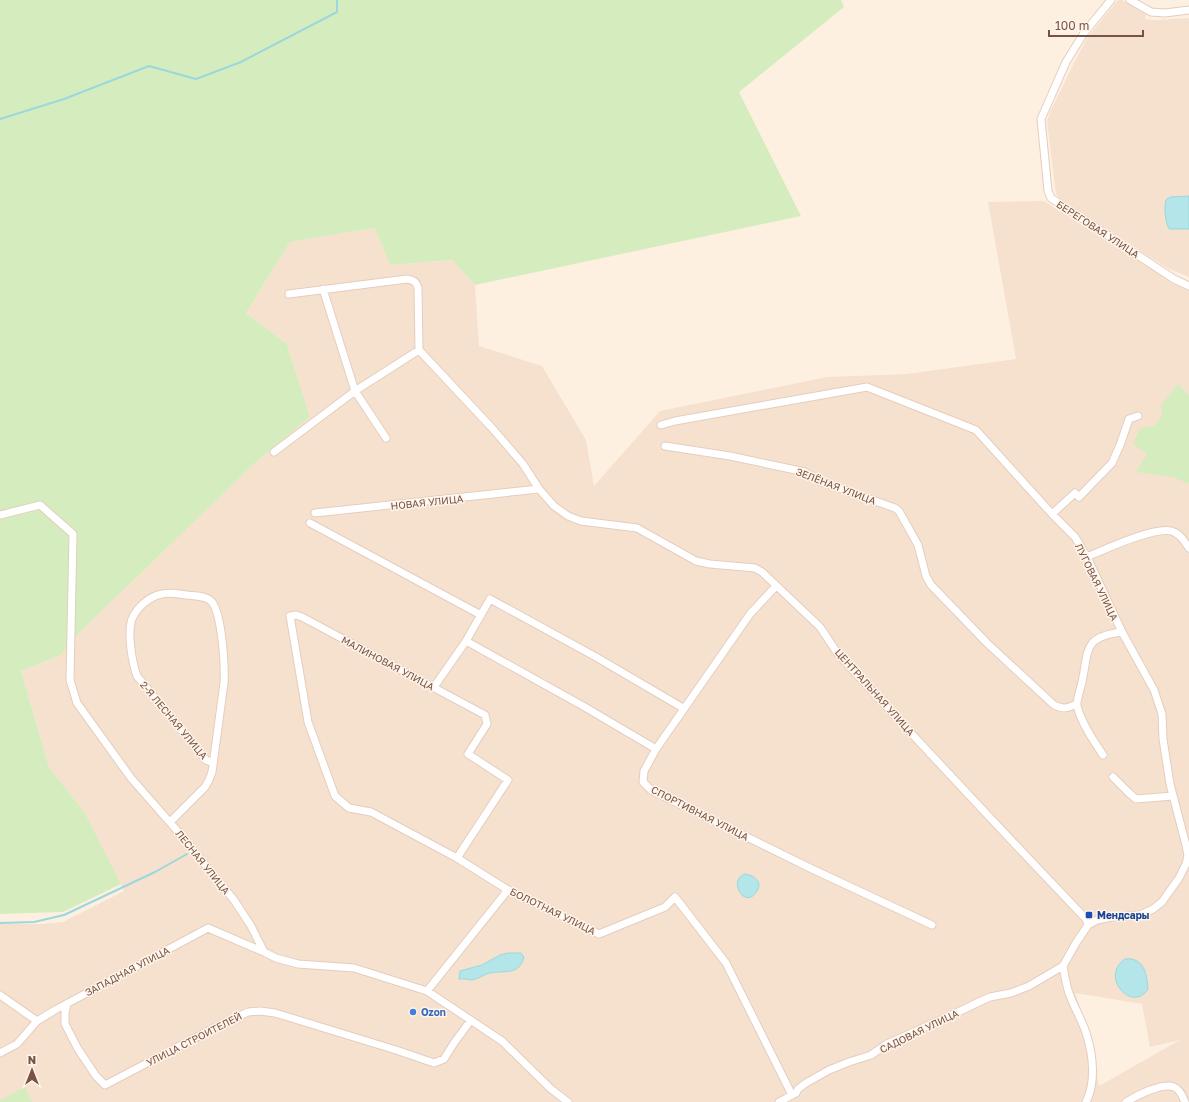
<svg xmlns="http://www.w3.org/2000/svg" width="1189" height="1102" font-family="'Golos Text',sans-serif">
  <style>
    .residential { fill: #f6e1cf; fill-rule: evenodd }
    .green { fill: #d5edbe }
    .water { fill: #b4e6e9; stroke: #99d8dc }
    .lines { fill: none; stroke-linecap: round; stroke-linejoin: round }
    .stream { stroke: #99d8dc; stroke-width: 2 }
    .minor-casing { stroke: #e5cdbe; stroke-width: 9 }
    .minor { stroke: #fff; stroke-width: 7 }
    .transit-dot { fill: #1a4fb4; stroke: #fff4e9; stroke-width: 1.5 }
    .shop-dot { fill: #3f7fe0; stroke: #fff4e9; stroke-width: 1.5 }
    .labels { text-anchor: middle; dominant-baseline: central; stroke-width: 3; stroke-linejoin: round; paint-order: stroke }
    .street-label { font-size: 10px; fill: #785345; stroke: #fff4e9 }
    .transit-label { font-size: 10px; font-weight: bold; fill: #164399; stroke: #fff4e9; text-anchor: start }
    .shop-label { font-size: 10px; font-weight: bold; fill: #366cbe; stroke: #fff4e9; text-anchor: start }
  </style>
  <rect width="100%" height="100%" fill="#fef0e1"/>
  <!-- residential -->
  <path class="residential" d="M1118,0H1122L1146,15L1145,19L1154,20L1189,18V277L1169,269L1061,200L1056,194L1047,121L1050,112L1071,69L1087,38Z
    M1044,201L1170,281L1189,290V1102H0V924H43L63,922L124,891L85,813L49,767L21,671L61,655L79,633L254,464L310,417L287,344L246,313L290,242L375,228L391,265L452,260L475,285L479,346L542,366L586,440L594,486L660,411L827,377L906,374L1016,359L988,202ZM1075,993L1142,1004L1150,1047L1180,1040L1099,1086L1090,1037Z"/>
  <!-- green -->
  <path class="green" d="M0,0H841L844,7L739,92L801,216L475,285L452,260L390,265L375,228L290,242L246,313L287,344L310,417L254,464L79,633L61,655L21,671L49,767L85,813L121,884L63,912L0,914Z
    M1178,384L1189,395V484L1173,477L1136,472L1147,454L1133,444L1140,428L1154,426L1162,416L1161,405Z
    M25,1087L32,1102H0V1100Z"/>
  <!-- water -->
  <path class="water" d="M1189,196V229H1169C1165,221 1164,208 1166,200L1170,197Z
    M745,874C754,875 763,882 757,891C745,911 727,880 745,874Z
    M508,953H521L524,957C519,976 505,970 490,973C484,974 479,979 472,980C468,980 464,978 459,979L460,971L482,965L500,955Z
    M1125,959C1144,957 1147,974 1148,989C1132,1014 1099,976 1125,959Z"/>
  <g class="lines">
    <!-- stream -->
    <path class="stream" d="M0,119L64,99L149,66L196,79L241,62L337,12V0
      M0,923L34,922L64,915L155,872L187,854"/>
    <defs>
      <path id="minor" d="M1111,0L1084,33L1066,62L1041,119L1048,191L1051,198L1174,279L1189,286
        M1130,0L1151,12L1165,13L1189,10
        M323,289L355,391L386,438
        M289,294L407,279C413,280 416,281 418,288L419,350L492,428L523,464L539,489L554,506L568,516L581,521L637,528L696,561L710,564L755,568L762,572L820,627L838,654C920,743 1002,831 1086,919L1088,925
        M661,425L675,421L867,387L976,430L1052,514L1075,537L1087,557L1122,632L1154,690L1162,714L1163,739L1170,784L1186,845L1188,856L1186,864L1179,878L1162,902L1153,909L1140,915L1112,917L1097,920L1088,925L1076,943L1063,966C1065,976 1066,985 1069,993C1074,1008 1083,1021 1087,1036C1093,1055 1096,1083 1086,1102
        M665,446L730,456L805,472L819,481L895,508L899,511L918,545L926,576L931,585L988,644L1054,705C1063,709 1067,709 1076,704
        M274,452L355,391L419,350
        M315,513L539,489
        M1052,514L1075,493L1079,497L1112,463L1120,445L1129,419L1138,416
        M0,515L40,505L73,534L70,680L77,703L131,778L180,834L234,900L251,926L264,952L276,958L298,964L354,968L427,991L502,1041L551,1089L568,1102
        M310,523L481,615
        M1087,557C1103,550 1159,524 1174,532C1181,535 1185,542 1189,548
        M776,586L750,614L656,749L644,771L643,782L651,790L810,868L932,925
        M466,641L583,706L656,749
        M434,687L466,641L490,599L596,657L683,708
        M1103,755C1093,740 1082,724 1077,706C1076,702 1081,687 1082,682C1089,649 1083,637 1122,632
        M1113,777L1128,792L1136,799L1173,796
        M170,822L205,787L209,780L212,772L224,683C225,666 222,615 212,602C206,595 194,596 186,595C179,594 169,592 162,594C150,596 137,607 132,619C127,633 132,662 137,676L206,760L213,763
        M457,858L508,780L468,754L487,724L485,715L302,617L296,615L290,616L308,722L335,796L349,808L371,812L457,858L508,890L599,934L665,907L675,897L726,963L792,1095
        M427,991L508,890
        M0,995L37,1021
        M67,1004L65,1013V1024L78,1049L96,1076L105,1085L214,1028L248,1012L260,1011L275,1013L396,1050L434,1063L444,1059L454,1043L471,1020
        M0,1053L17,1044L37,1021L55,1010L208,928L264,952
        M779,1102L796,1093L798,1089L806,1083L829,1070L849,1062L871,1055L887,1044L956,1013L981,1001L990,997L1011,993L1029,986L1063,966
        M1126,1102C1136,1096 1162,1082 1174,1087C1180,1089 1183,1097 1185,1102"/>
    </defs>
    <!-- minor casing -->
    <use href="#minor" class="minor-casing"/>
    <!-- minor -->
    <use href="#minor" class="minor"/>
  </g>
  <!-- markers -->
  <rect class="transit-dot" x="1085" y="911" width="8" height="8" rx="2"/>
  <circle class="shop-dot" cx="413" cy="1012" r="4"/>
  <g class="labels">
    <!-- street labels -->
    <g class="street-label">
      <text transform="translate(1098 229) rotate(33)">БЕРЕГОВАЯ УЛИЦА</text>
      <text transform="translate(836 486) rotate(21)">ЗЕЛЁНАЯ УЛИЦА</text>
      <text transform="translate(427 502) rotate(-6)">НОВАЯ УЛИЦА</text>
      <text transform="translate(1097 582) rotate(64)">ЛУГОВАЯ УЛИЦА</text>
      <text transform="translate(388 663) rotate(28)">МАЛИНОВАЯ УЛИЦА</text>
      <text transform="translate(875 692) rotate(48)">ЦЕНТРАЛЬНАЯ УЛИЦА</text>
      <text transform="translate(174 720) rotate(50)">2-Я ЛЕСНАЯ УЛИЦА</text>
      <text transform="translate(700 813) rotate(27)">СПОРТИВНАЯ УЛИЦА</text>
      <text transform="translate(203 862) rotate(51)">ЛЕСНАЯ УЛИЦА</text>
      <text transform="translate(553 911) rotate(26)">БОЛОТНАЯ УЛИЦА</text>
      <text transform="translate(127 971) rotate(-28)">ЗАПАДНАЯ УЛИЦА</text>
      <text transform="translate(919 1031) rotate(-26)">САДОВАЯ УЛИЦА</text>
      <text transform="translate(194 1039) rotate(-27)">УЛИЦА СТРОИТЕЛЕЙ</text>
    </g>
    <!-- transit labels -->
    <g class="transit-label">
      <text x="1097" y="915">Мендсары</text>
    </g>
    <!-- shop labels -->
    <g class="shop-label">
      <text x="421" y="1012">Ozon</text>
    </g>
  </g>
  <!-- north arrow -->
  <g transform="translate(32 1070)" stroke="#fff4e9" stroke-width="3" paint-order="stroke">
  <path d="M0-3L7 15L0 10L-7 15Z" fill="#785345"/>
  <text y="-6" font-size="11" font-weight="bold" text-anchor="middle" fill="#785345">N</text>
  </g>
  <!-- scale -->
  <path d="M1049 30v6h94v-6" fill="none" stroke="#785345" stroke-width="2"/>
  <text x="1055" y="30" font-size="12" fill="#785345" stroke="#fff4e9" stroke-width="3" paint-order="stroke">100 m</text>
</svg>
